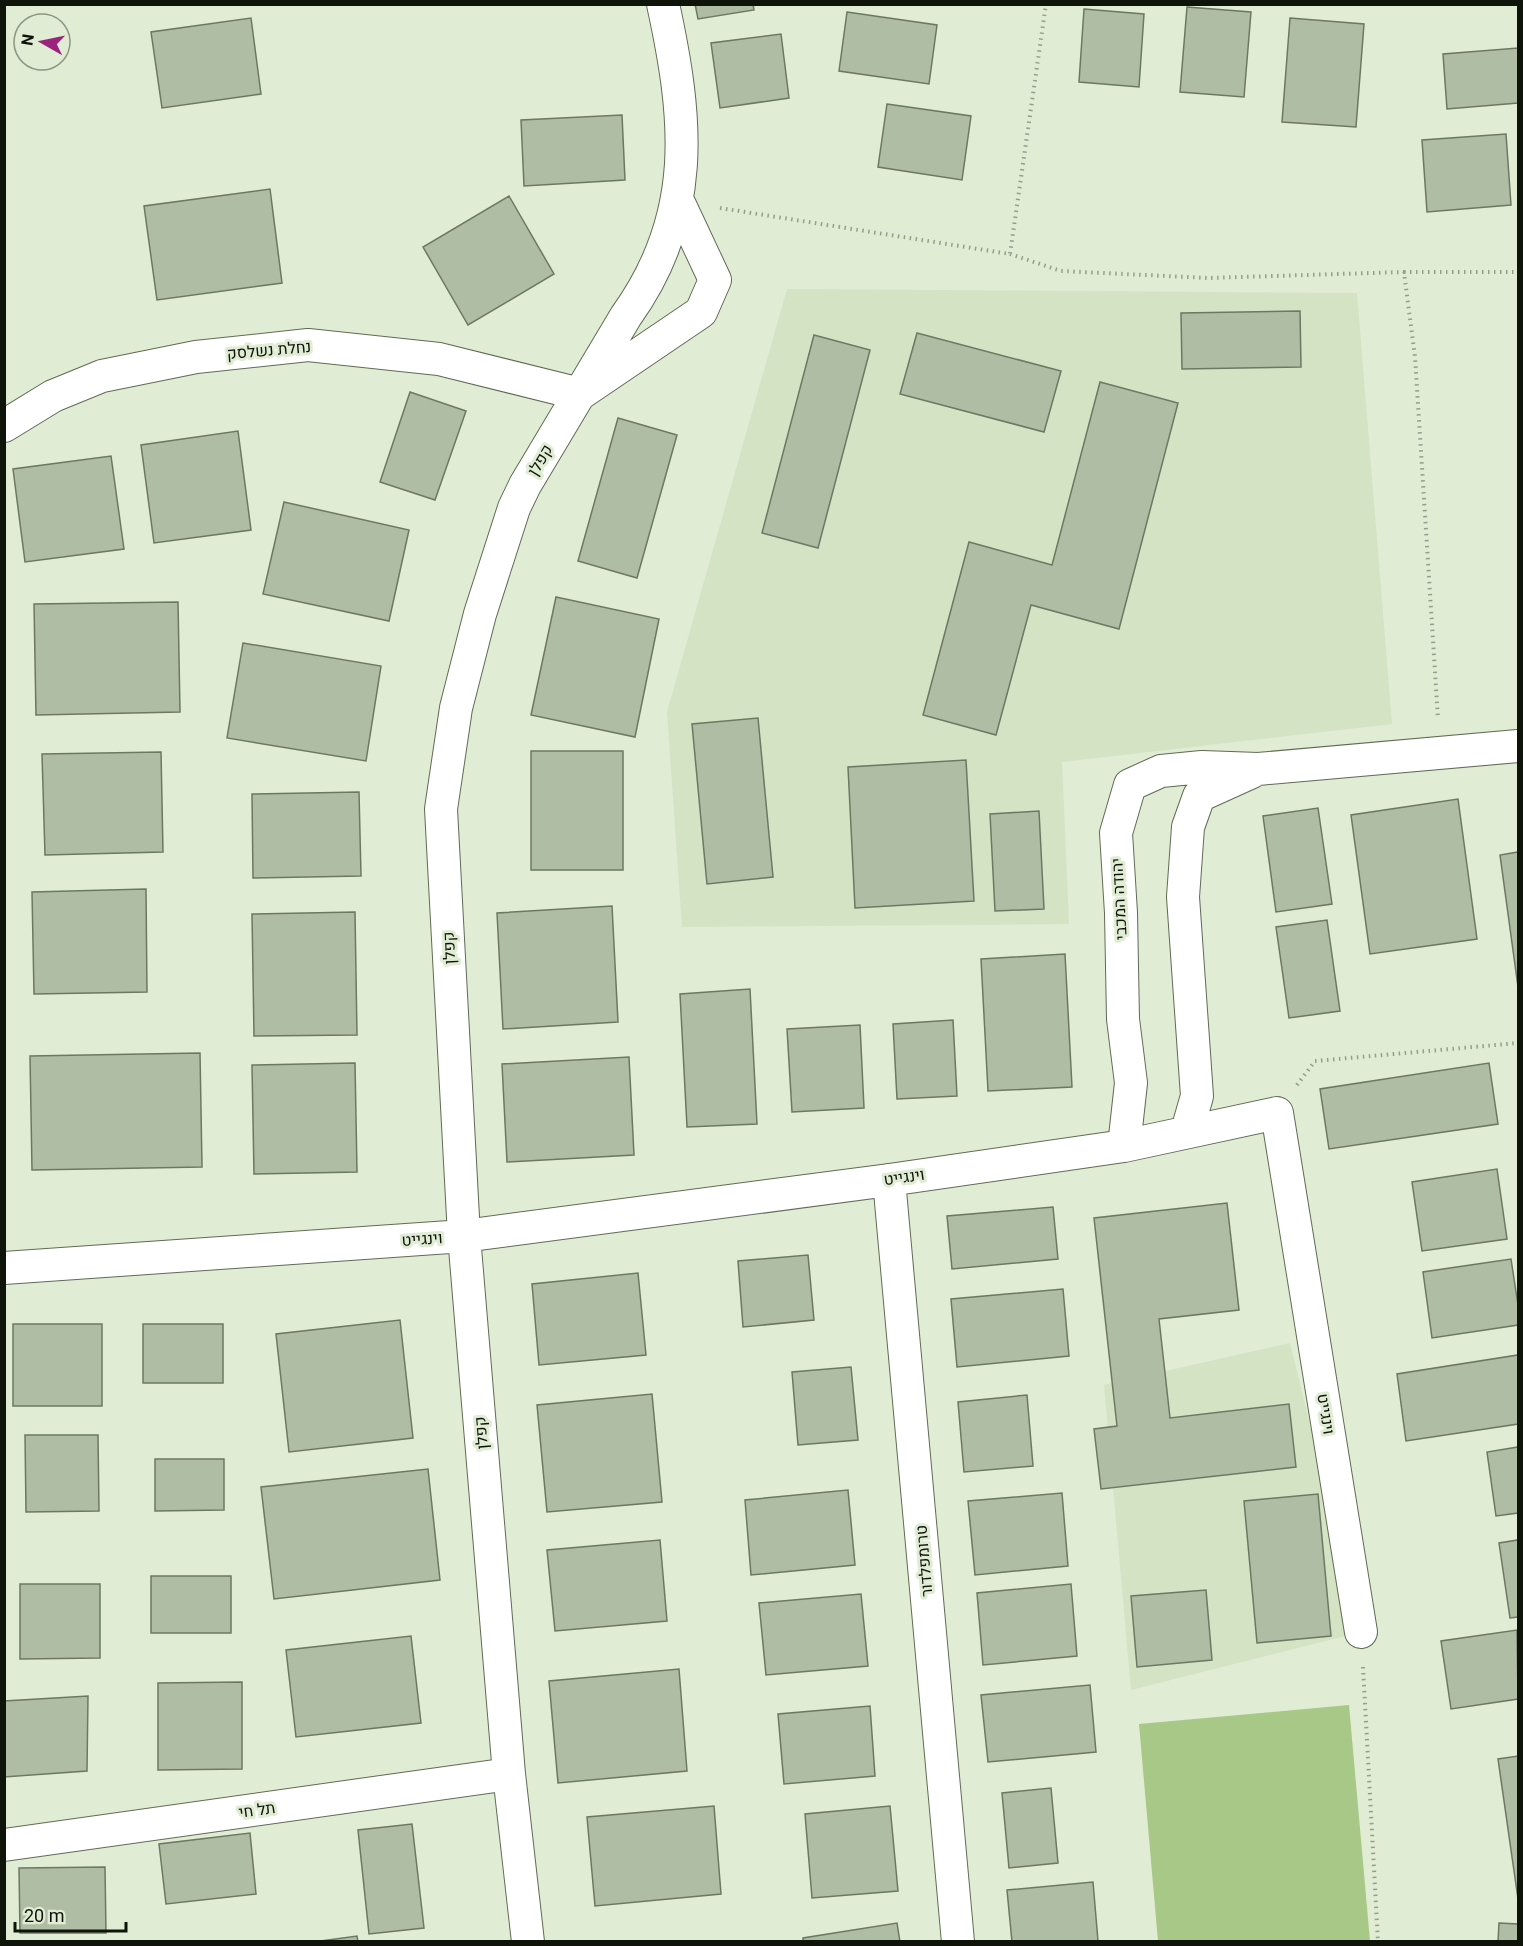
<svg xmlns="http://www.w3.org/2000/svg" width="1523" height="1946" font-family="Roboto,Heebo,sans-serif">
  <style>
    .built { fill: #d3e3c4 }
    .green { fill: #a7c886 }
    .building { fill: #b0bda5; stroke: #6d7862; stroke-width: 1.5 }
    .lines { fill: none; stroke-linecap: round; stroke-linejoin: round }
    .minor-casing { stroke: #606b56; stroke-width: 34 }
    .path { stroke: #959e8c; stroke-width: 4; stroke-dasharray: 1.5 4.5; stroke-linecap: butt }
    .minor { stroke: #fff; stroke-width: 32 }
    .labels { text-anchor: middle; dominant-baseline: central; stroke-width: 6; stroke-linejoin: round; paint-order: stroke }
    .street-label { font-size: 16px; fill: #0f140b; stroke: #e0ecd4 }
  </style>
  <rect width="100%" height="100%" fill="#e0ecd4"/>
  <!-- built -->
  <path class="built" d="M787,289L1357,293L1392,724L1062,762L1069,924L682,927L667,712Z
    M1290,1343L1361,1632L1131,1690L1104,1385Z"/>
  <!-- green -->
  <path class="green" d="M1349,1705L1370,1941H1158L1139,1724Z"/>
  <!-- building -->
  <path class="building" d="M695,4H753L754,10L698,19Z
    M1187,7L1251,12L1244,97L1180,92Z
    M1084,9L1144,14L1139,87L1079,82Z
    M847,12L937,25L929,84L839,71Z
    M251,18L261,94L162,108L151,32Z
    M1290,18L1364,24L1356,127L1282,122Z
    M781,34L789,98L720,108L711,43Z
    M1518,48V103L1447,109L1443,54Z
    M887,104L971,116L962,180L878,167Z
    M622,115L625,180L524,186L521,120Z
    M1506,134L1511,205L1427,212L1422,140Z
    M270,189L282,283L157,300L144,206Z
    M509,196L554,274L468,325L423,247Z
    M1300,311L1301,367L1182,369L1181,313Z
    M917,333L1061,371L1044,432L900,394Z
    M814,335L870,350L818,548L762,533Z
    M1100,382L1178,403L1119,629L1031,605L996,735L923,715L969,542L1052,565Z
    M410,392L466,411L435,500L380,482Z
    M618,418L677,435L637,578L578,561Z
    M238,431L251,530L154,543L141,445Z
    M111,456L124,549L25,562L13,469Z
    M284,502L409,530L389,621L263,594Z
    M556,597L659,619L635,737L531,715Z
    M178,602L180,712L36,715L34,604Z
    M243,643L381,666L366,761L227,738Z
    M758,718L773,877L707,884L692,724Z
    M531,751H623V870H531Z
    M161,752L163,852L45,855L42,754Z
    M966,760L974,901L855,908L848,767Z
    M359,792L361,876L253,878L252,794Z
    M1458,799L1477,939L1370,954L1351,815Z
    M1318,808L1332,904L1276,912L1263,816Z
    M1039,811L1044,909L995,911L990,814Z
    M1518,852V987L1500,855Z
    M146,889L147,992L34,994L32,892Z
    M612,906L618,1022L503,1029L497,913Z
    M355,912L357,1035L254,1036L252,914Z
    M1327,920L1340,1011L1289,1018L1276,927Z
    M1065,954L1072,1087L988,1091L981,959Z
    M750,989L757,1124L687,1127L680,994Z
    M953,1020L957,1096L897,1099L893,1024Z
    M860,1025L864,1108L792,1112L787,1029Z
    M200,1053L202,1167L32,1170L30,1056Z
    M629,1057L634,1155L507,1162L502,1064Z
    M355,1063L357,1172L254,1174L252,1065Z
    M1489,1063L1498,1124L1329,1149L1320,1089Z
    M1497,1169L1507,1239L1422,1251L1412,1182Z
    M1227,1203L1239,1310L1159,1319L1170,1418L1289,1404L1296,1467L1101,1489L1094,1429L1117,1426L1094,1218Z
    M1053,1207L1058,1259L952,1269L947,1216Z
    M808,1255L814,1320L743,1327L738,1261Z
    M1511,1259L1518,1305V1325L1432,1338L1423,1272Z
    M638,1273L646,1355L539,1365L532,1284Z
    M1063,1289L1069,1356L957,1367L951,1299Z
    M400,1320L413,1438L289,1452L276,1334Z
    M13,1324H102V1406H13Z
    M143,1324H223V1383H143Z
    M1518,1355V1424L1406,1441L1397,1374Z
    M851,1367L858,1440L798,1445L792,1372Z
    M652,1394L662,1502L547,1512L537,1405Z
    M1027,1395L1033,1466L964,1472L958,1402Z
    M25,1435H98L99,1511L26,1512Z
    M1518,1447V1513L1496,1516L1487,1452Z
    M155,1459H224V1510L155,1511Z
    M428,1469L440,1580L274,1599L261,1487Z
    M848,1490L855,1565L751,1575L745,1500Z
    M1062,1493L1068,1566L975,1575L968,1501Z
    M1318,1494L1331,1636L1257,1643L1244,1501Z
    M660,1540L667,1621L555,1631L547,1550Z
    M1518,1540V1617L1510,1618L1499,1543Z
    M151,1576H231V1633H151Z
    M20,1584H100V1658L20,1659Z
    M1071,1584L1077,1656L983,1665L977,1593Z
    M1206,1590L1212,1660L1137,1667L1131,1596Z
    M861,1594L868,1666L766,1675L759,1603Z
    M1517,1630L1518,1699L1451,1709L1441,1641Z
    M411,1636L421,1723L296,1737L286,1650Z
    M679,1669L687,1771L558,1783L549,1681Z
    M242,1682V1769L158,1770V1683Z
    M1090,1685L1096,1752L988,1762L981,1695Z
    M88,1696L87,1771L4,1777V1701Z
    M870,1706L875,1776L784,1784L778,1714Z
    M1518,1756V1899L1498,1759Z
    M1051,1788L1058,1863L1009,1868L1002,1793Z
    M714,1806L721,1894L595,1906L587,1817Z
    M890,1806L898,1891L812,1898L805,1814Z
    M412,1824L424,1928L369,1934L358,1830Z
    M250,1833L256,1894L166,1904L159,1844Z
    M105,1867L106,1933H20L19,1868Z
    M1093,1882L1098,1941L1012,1942L1007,1890Z
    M897,1923L900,1942H803V1938Z
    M1499,1923L1518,1924V1942H1498Z
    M357,1936L358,1942H313Z"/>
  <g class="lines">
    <defs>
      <path id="minor" d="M4,426L53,396L102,376L196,357L308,345L439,359L580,394L701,312L715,280L678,201
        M1187,1131L1197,1096L1183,897L1188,827L1199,796L1252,772
        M1124,1146L1131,1083L1123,1019L1121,913L1116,833L1130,785L1161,771L1202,767L1258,769L1518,746
        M889,1180L958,1942
        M4,1268L464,1236L889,1180L1124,1146L1277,1113L1361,1632
        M4,1845L509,1774
        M528,1942L509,1774L464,1236L441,809L456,708L480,614L514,508L525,485L626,316C698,216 688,119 663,4"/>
    </defs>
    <!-- minor casing -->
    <use href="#minor" class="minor-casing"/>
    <!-- path -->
    <path class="path" d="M720,208L1010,254L1046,4
      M1010,254L1061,271L1208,278L1404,272L1415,357L1438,719
      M1404,272H1518
      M1297,1085L1315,1061L1518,1043
      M1363,1667L1378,1942"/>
    <!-- minor -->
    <use href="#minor" class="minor"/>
  </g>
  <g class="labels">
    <!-- street labels -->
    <g class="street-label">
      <text transform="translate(269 350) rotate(-5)">נחלת נשלסק</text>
      <text transform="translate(540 460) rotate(-59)">קפלן</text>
      <text transform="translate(1119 899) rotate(-93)">יהודה המכבי</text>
      <text transform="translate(449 948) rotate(-93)">קפלן</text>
      <text transform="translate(904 1177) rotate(-8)">וינגייט</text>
      <text transform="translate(422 1239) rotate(-4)">וינגייט</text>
      <text transform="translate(1326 1414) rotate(81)">וינגייט</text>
      <text transform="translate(481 1433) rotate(-95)">קפלן</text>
      <text transform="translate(924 1561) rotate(-95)">טרומפלדור</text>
      <text transform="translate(257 1810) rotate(-8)">תל חי</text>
    </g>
  </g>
  <!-- border -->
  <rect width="1523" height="1946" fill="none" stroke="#0f140b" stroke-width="12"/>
  <!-- north arrow -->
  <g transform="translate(42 42) rotate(279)"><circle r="28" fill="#e0ecd4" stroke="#8c9684" stroke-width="1.5"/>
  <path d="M0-4.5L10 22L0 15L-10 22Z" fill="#9b237e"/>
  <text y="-9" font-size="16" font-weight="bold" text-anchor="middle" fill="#0f140b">N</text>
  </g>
  <!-- scale -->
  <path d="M15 1922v9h111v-9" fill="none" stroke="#0f140b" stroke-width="3"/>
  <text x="24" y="1922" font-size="18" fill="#0f140b" stroke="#e0ecd4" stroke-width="4.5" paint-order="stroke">20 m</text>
</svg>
